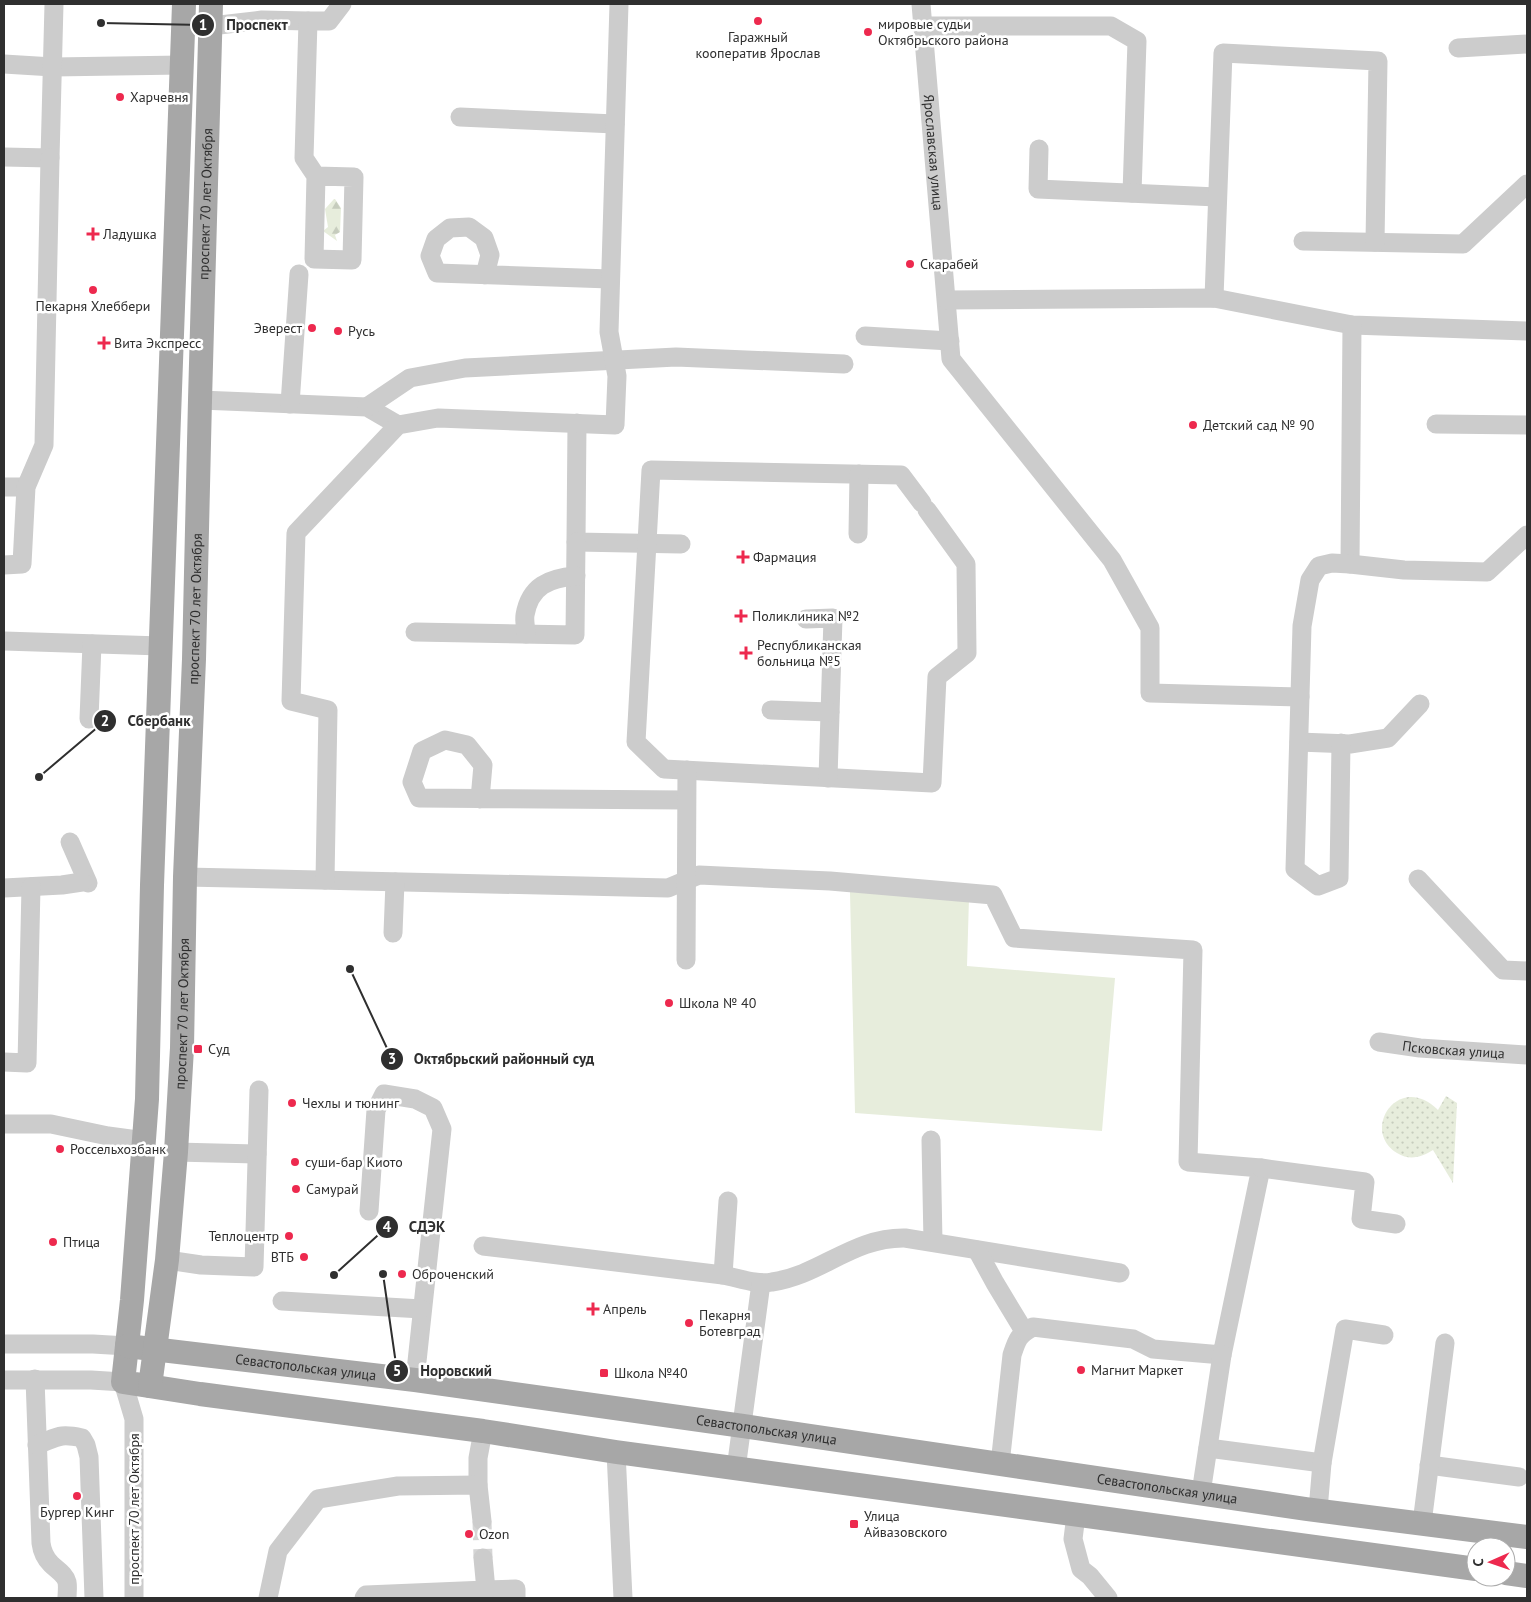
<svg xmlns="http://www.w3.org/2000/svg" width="1531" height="1602" font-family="'PT Sans',sans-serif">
	<defs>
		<pattern id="forest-firs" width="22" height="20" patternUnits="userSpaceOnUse" patternTransform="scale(1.25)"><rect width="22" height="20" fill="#e7eddc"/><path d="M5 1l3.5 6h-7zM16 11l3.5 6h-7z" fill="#c6ccbd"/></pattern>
		<pattern id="park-dots" width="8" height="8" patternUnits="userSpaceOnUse" patternTransform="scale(1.25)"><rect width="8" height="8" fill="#e7eddc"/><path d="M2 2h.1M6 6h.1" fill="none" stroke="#c6ccbd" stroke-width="1.8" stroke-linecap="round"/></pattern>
	</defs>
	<rect width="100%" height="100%" fill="#fff"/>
	<polygon fill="#e7eddc" points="850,892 969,898 967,966 1115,978 1102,1131 855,1113"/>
	<polygon fill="url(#forest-firs)" points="334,199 335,199 341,208 340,232 335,235 337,241 323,231 328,227 325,209"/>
	<path fill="url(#park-dots)" d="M1446 1096 1457 1103 1453 1183 1433 1150C1422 1157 1410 1161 1397 1153 1360 1130 1399 1071 1438 1110Z"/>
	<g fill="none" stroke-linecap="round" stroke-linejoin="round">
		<polyline stroke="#d5d5d5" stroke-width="19" stroke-dasharray="19 9" stroke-linecap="butt" points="482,1521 483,1558"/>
		<g stroke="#ccc" stroke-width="19">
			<path id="s1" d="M921 4 951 359 1112 560 1150 628V693L1300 697"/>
			<polyline points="211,26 262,20 308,21"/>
			<polyline points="923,26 1111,26 1137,41 1132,193"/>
			<polyline points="1458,48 1527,44"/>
			<polyline points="4,64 53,67 182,65"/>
			<polyline points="460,117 615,124"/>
			<polyline points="1039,149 1038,189 1217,197"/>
			<polyline points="4,157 50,158 54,4"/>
			<polyline points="316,176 354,177 352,260 314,259 316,176 304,158 308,21 329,21 342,4"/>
			<polyline points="1303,241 1463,244 1527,184"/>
			<polyline points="485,275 490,255 484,238 469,227 450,228 436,239 430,256 437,273 610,279"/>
			<polyline points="1214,298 1223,53 1378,61 1375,242"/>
			<polyline points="947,300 1214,298 1352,325 1527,331"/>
			<polyline points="865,336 950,341"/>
			<polyline points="200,400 367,407 398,425"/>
			<polyline points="290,404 299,274"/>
			<polyline points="367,407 410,378 465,368 676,357 844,364"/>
			<polyline points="577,423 576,542 681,544"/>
			<polyline points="1436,424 1527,425"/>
			<polyline points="4,487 26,487"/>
			<polyline points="922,503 901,475 651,470 636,742 664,769 932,783 937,677 967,653 966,564 927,510"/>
			<polyline points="858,534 859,474"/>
			<polyline points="1350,564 1352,325"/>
			<polyline points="4,565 22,564 26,487 44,445 50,158"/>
			<polyline points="806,619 833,618 828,778"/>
			<polyline points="415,632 575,635 576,542"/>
			<path d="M526 634C526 628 524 621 525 615 530 586 549 578 576 576"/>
			<polyline points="4,641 161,646"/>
			<polyline points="771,710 830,712"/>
			<polyline points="89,719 92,644"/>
			<polyline points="1299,742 1350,744 1388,738 1420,704"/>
			<polyline points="1341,743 1339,878 1318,886 1295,869 1302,626 1310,580 1319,566 1332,563 1350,564 1404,570 1487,572 1527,535"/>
			<polyline points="480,799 483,765 467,745 445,740 422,751 412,782 419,798 686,800"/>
			<polyline points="70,842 88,883"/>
			<path d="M185 877 668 888 699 875 830 881 993 895 1014 938 1193 950 1188 1162 1261 1168 1222 1355 1153 1349 1133 1339 1033 1327C1018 1335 1017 1340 1012 1355L1000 1464"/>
			<polyline points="1418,879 1503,970 1527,971"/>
			<polyline points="325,880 328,710 291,701 296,533 398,425 438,418 615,425 617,376 609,332 619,4"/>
			<polyline points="4,888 62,885 82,882"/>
			<polyline points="393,933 395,882"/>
			<polyline points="686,960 687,770"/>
			<path id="s2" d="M1379 1042 1420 1048 1527 1055"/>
			<polyline points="4,1062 27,1063 31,887"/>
			<polyline points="4,1124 51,1124 108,1136 145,1141"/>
			<polyline points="931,1140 933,1242"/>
			<polyline points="176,1152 257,1154"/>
			<polyline points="1261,1168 1365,1182 1361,1219 1396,1224"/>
			<polyline points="369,1211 376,1110 384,1094 415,1099 433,1108 442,1129 415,1380"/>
			<path d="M483 1246 723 1275C739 1278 756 1285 772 1282 821 1275 853 1237 905 1238L1120 1273"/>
			<polyline points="977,1250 995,1283 1024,1331"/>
			<polyline points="167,1260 201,1265 254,1267 259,1090"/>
			<polyline points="723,1275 728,1201"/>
			<polyline points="282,1301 422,1309"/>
			<polyline points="4,1344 93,1344 127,1346"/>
			<path d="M35 1379 41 1543C42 1551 46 1559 51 1564 57 1570 65 1574 67 1582 68 1587 67 1593 67 1598"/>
			<polyline points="4,1380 91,1380 123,1382 134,1419 134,1598"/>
			<path d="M37 1445C58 1437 59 1433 82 1438L86 1445 89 1457 94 1598"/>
			<polyline points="1208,1448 1322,1463"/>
			<polyline points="616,1452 623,1598"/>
			<polyline points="1429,1465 1519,1477"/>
			<polyline points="736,1469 761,1283"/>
			<polyline points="478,1485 478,1458 483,1431"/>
			<polyline points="1201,1493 1222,1355"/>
			<polyline points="1318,1510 1322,1463 1345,1329 1384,1335"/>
			<polyline points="1076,1515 1073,1539 1081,1569 1090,1576 1108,1598"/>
			<polyline points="1422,1523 1445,1343"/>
			<polyline points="486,1590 516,1589 516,1598"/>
			<polyline points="268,1598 278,1551 318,1499 398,1486 478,1485 482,1521"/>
			<polyline points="364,1598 366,1595 486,1590 483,1558"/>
		</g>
		<g stroke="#a7a7a7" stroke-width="24">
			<polyline points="184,4 152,885 147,1099 132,1300 123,1382 200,1394 483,1431 616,1452 1476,1569"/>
			<path id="s3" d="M127 1346 415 1380 743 1426 1306 1509 1527 1537"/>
			<path id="s4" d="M150 1386 167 1260 176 1152 182 1048 185 877 194 659 200 400 211 4"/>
			<polyline points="1506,1573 1527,1576"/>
		</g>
	</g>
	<g fill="#ed294e" stroke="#fff" stroke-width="2">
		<circle cx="758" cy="21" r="5"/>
		<circle cx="868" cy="32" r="5"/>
		<circle cx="120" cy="97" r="5"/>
		<path d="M90.5 226.5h5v5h5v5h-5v5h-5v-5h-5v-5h5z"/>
		<circle cx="910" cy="264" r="5"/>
		<circle cx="93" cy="290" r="5"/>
		<circle cx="312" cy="328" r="5"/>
		<circle cx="338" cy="331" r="5"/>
		<path d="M101.5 335.5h5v5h5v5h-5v5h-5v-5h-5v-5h5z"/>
		<circle cx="1193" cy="425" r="5"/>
		<path d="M740.5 549.5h5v5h5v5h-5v5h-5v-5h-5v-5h5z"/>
		<path d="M738.5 608.5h5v5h5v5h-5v5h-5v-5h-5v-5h5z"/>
		<path d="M743.5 645.5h5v5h5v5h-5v5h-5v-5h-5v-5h5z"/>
		<circle cx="669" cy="1003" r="5"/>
		<rect x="193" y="1044" width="10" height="10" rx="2.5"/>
		<circle cx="292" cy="1103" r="5"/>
		<circle cx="60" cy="1149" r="5"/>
		<circle cx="295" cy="1162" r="5"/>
		<circle cx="296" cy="1189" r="5"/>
		<circle cx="289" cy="1236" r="5"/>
		<circle cx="53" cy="1242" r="5"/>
		<circle cx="304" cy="1257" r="5"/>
		<circle cx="402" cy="1274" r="5"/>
		<path d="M590.5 1301.5h5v5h5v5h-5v5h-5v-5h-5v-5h5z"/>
		<circle cx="689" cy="1323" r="5"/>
		<circle cx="1081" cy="1370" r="5"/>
		<rect x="599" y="1368" width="10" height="10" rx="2.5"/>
		<circle cx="77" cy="1496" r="5"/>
		<rect x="849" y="1519" width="10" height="10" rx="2.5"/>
		<circle cx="469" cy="1534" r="5"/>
	</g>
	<g text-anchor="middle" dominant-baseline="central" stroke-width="5" stroke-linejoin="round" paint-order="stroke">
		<g font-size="14" fill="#2f2f2f" stroke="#fff" text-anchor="start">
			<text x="878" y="24">мировые судьи<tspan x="878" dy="16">Октябрьского района</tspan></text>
			<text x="758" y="37" text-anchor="middle">Гаражный<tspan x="758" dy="16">кооператив Ярослав</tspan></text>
			<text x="130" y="97">Харчевня</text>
			<text x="103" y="234">Ладушка</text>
			<text x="920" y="264">Скарабей</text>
			<text x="93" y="306" text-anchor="middle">Пекарня Хлеббери</text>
			<text x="302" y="328" text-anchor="end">Эверест</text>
			<text x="348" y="331">Русь</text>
			<text x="114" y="343">Вита Экспресс</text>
			<text x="1203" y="425">Детский сад № 90</text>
			<text x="753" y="557">Фармация</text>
			<text x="752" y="616">Поликлиника №2</text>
			<text x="757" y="645">Республиканская<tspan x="757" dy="16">больница №5</tspan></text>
			<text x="679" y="1003">Школа № 40</text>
			<text x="208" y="1049">Суд</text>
			<text x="302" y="1103">Чехлы и тюнинг</text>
			<text x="70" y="1149">Россельхозбанк</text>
			<text x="305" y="1162">суши-бар Киото</text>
			<text x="306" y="1189">Самурай</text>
			<text x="279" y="1236" text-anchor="end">Теплоцентр</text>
			<text x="63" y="1242">Птица</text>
			<text x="294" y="1257" text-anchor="end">ВТБ</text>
			<text x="412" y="1274">Оброченский</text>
			<text x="603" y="1309">Апрель</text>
			<text x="699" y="1315">Пекарня<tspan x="699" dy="16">Ботевград</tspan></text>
			<text x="1091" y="1370">Магнит Маркет</text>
			<text x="614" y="1373">Школа №40</text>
			<text x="77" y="1512" text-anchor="middle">Бургер Кинг</text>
			<text x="864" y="1516">Улица<tspan x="864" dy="16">Айвазовского</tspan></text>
			<text x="479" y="1534">Ozon</text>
		</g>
		<g font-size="14" fill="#2f2f2f" stroke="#fff">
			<text stroke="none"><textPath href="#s1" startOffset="149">Ярославская улица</textPath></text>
			<text stroke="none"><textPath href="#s4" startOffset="1184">проспект 70 лет Октября</textPath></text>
			<text stroke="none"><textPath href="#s4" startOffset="779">проспект 70 лет Октября</textPath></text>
			<text stroke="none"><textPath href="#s4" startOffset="374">проспект 70 лет Октября</textPath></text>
			<text stroke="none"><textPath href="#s2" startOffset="75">Псковская улица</textPath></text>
			<text stroke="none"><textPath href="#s3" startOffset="180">Севастопольская улица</textPath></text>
			<text stroke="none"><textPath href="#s3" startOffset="645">Севастопольская улица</textPath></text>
			<text stroke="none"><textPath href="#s3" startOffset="1050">Севастопольская улица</textPath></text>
			<text transform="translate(134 1509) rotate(-90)">проспект 70 лет Октября</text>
		</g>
	</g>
	<path fill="none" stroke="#2f2f2f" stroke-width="2" d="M101 23L203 25M39 777L105 721M350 969L392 1059M334 1275L387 1227M383 1274L397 1371"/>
	<g fill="#2f2f2f" stroke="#fff" stroke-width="2">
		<circle cx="101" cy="23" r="5"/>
		<circle cx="39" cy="777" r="5"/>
		<circle cx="350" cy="969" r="5"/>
		<circle cx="334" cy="1275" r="5"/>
		<circle cx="383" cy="1274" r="5"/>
		<circle cx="203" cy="25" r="12"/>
		<circle cx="105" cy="721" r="12"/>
		<circle cx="392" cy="1059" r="12"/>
		<circle cx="387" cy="1227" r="12"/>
		<circle cx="397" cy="1371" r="12"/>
	</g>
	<g font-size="15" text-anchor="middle" font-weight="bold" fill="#fff">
		<text x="203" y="30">1</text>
		<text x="105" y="726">2</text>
		<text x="392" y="1064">3</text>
		<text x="387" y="1232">4</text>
		<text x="397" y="1376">5</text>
	</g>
	<g font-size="15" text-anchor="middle" font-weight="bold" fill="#2f2f2f" stroke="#fff" stroke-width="5" stroke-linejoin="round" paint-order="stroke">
		<text x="257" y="30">Проспект</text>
		<text x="159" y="726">Сбербанк</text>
		<text x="504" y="1064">Октябрьский районный суд</text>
		<text x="427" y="1232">СДЭК</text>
		<text x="456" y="1376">Норовский</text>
	</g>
	<rect width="1531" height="1602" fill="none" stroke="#2f2f2f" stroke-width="10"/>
	<g transform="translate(1491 1562) rotate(268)"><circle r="24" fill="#ffffff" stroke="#acacac"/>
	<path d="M0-4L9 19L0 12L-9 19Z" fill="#ed294e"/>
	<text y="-8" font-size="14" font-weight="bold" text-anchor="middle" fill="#2f2f2f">С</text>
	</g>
</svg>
